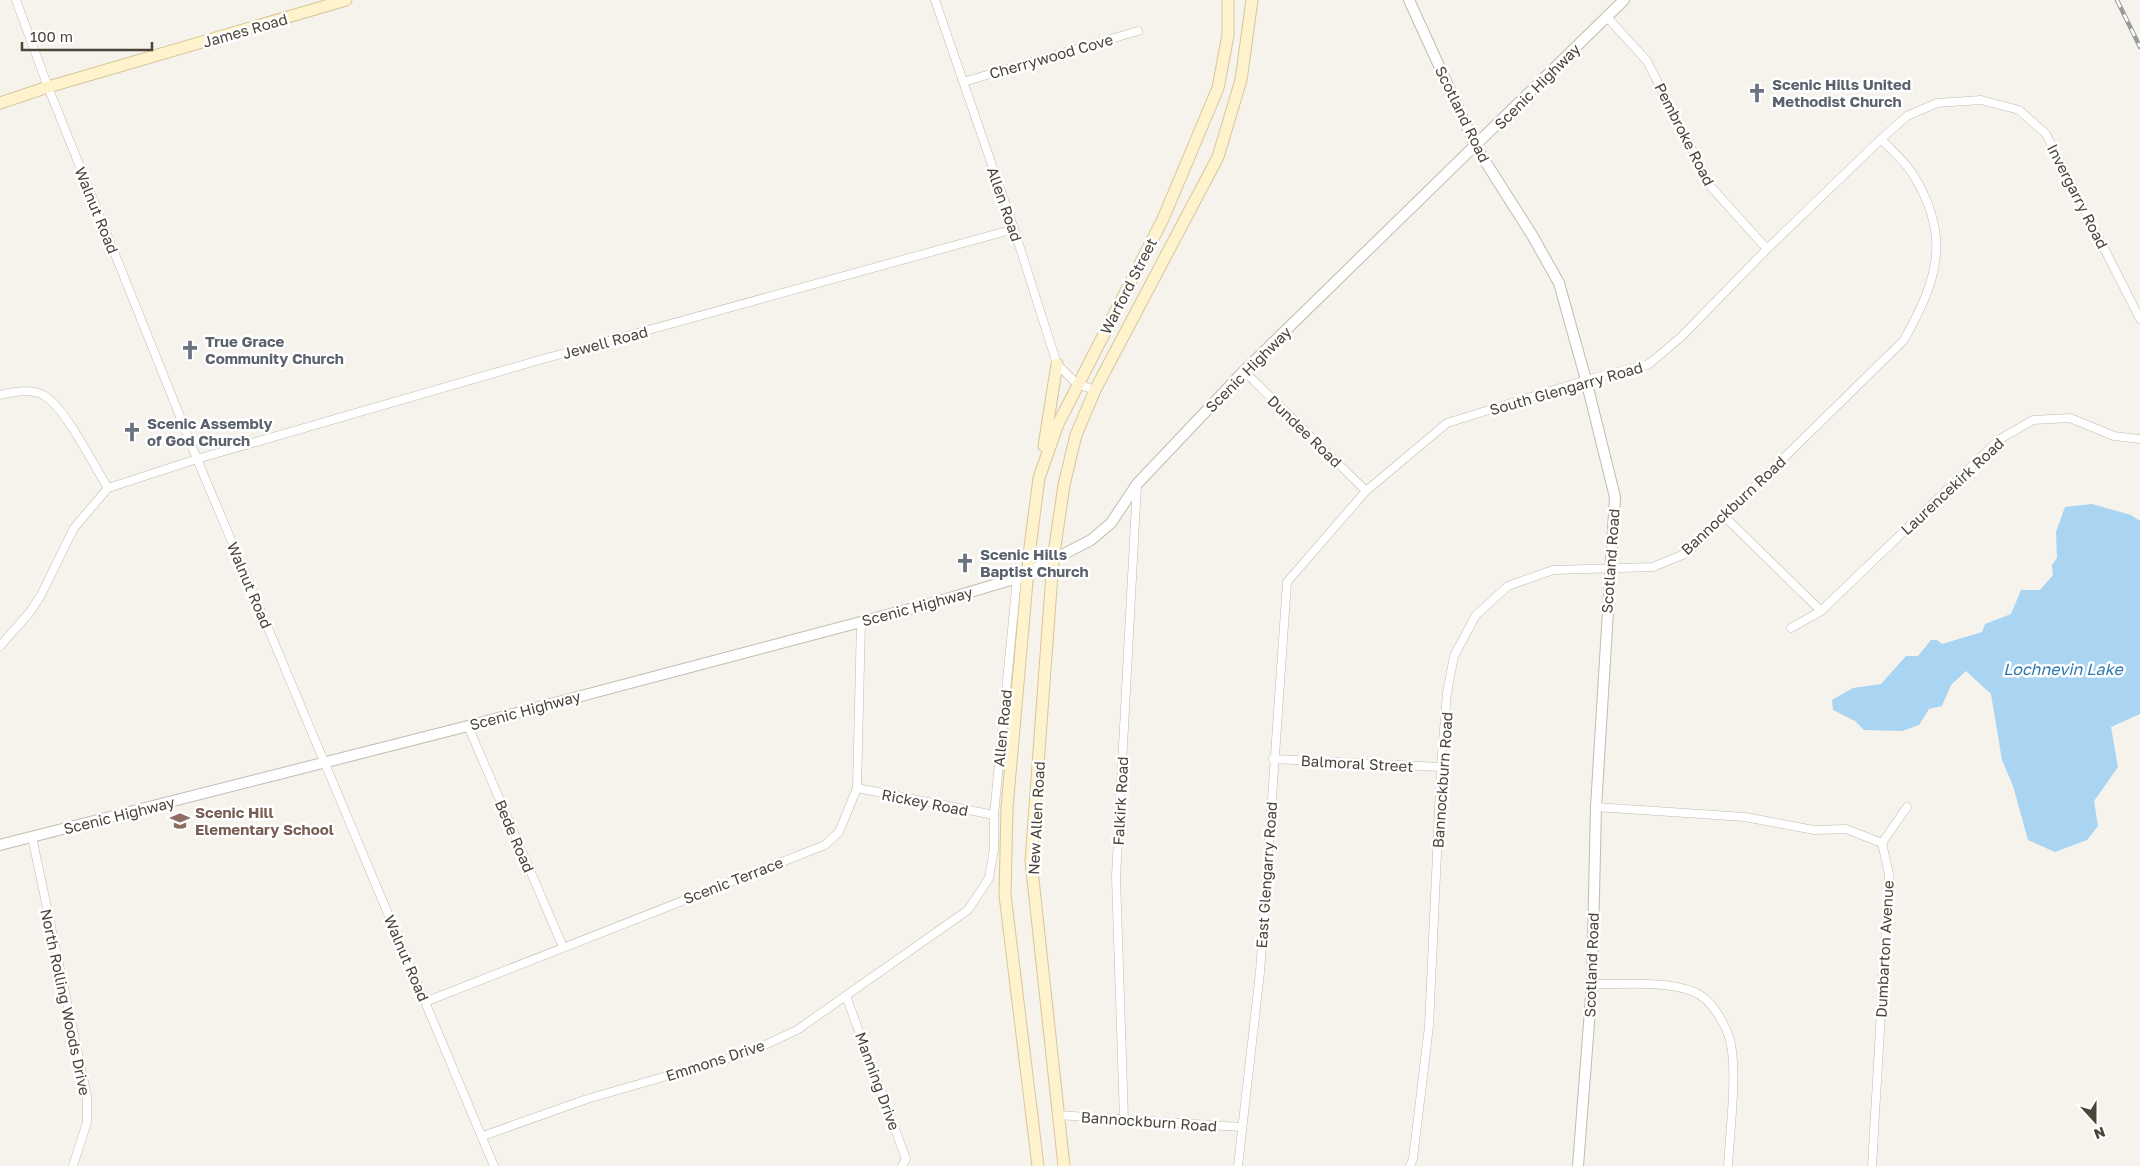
<svg xmlns="http://www.w3.org/2000/svg" width="2140" height="1166" font-family="'Golos Text',sans-serif">
	<rect width="100%" height="100%" fill="#f6f3ec"/>
	<polygon fill="#a9d4f2" points="2092,504 2131,515 2140,521 2140,714 2111,727 2118,767 2094,801 2098,826 2087,840 2055,852 2028,840 2013,786 2002,760 1991,694 1966,671 1951,685 1942,706 1929,709 1919,725 1902,731 1864,730 1855,721 1833,710 1832,700 1853,688 1881,684 1906,656 1918,656 1931,640 1937,640 1942,644 1982,632 1985,624 2011,614 2021,590 2040,590 2053,575 2052,565 2057,558 2056,532 2065,507"/>
	<g fill="none" stroke-linecap="round" stroke-linejoin="round">
		<defs>
			<g id="minor">
				<polyline points="16,0 48,87 197,459 494,1166"/>
				<polyline points="935,0 1014,229 1057,364 1077,384 1095,390"/>
				<polyline points="1607,17 1647,61 1711,187 1767,249"/>
				<polyline points="963,82 1138,31"/>
				<polyline points="1244,371 1366,491"/>
				<path d="M0 395C14 392 32 388 45 396 66 409 94 466 108 488"/>
				<polyline points="1724,516 1821,611"/>
				<polyline points="1791,628 1821,611 2000,439 2033,420 2070,418 2114,436 2140,439"/>
				<polyline points="0,646 30,612 41,595 74,528 108,488 197,459 536,361 1014,229"/>
				<polyline points="468,726 563,947"/>
				<polyline points="1273,759 1441,767"/>
				<polyline points="857,788 994,815"/>
				<polyline points="1596,807 1745,817 1814,830 1846,829 1882,843"/>
				<polyline points="32,837 87,1096 87,1122 73,1166"/>
				<polyline points="1882,843 1907,807"/>
				<path d="M1592 984C1622 985 1666 980 1694 992 1714 1000 1730 1031 1732 1051 1736 1084 1730 1132 1728 1166"/>
				<polyline points="846,996 906,1159 902,1166"/>
				<polyline points="425,1002 825,845 839,832 857,788 861,622"/>
				<polyline points="1057,1115 1241,1127"/>
				<polyline points="1124,1119 1116,877 1137,484"/>
				<polyline points="483,1136 587,1099 750,1052 797,1030 968,910 989,878 994,849 994,815 1017,578"/>
				<polyline points="1238,1166 1260,972 1287,582 1366,491 1447,423 1586,380 1649,364 1681,337 1767,249 1881,139 1907,116 1937,103 1981,100 2019,110 2046,134 2140,319"/>
				<path d="M1410 1166 1413 1159 1429 1026 1441 767 1447 693 1454 656 1476 615 1508 586 1553 570 1653 567 1687 553 1904 340C1938 279 1952 236 1912 173 1904 160 1891 150 1881 139"/>
				<polyline points="1872,1166 1889,874 1882,843"/>
			</g>
			<g id="tertiary">
				<polyline points="1409,0 1476,147 1532,235 1559,283 1586,380 1615,497 1596,807 1592,984 1578,1166"/>
				<polyline points="0,845 468,726 940,601 1017,578 1091,540 1111,523 1137,484 1244,371 1624,0"/>
			</g>
			<g id="secondary">
				<polyline points="0,103 48,87 346,0"/>
				<polyline points="1044,446 1057,364"/>
				<polyline points="1038,1166 1005,895 1007,808 1030,547 1039,478 1058,424 1163,219 1218,88 1228,35 1228,0"/>
				<polyline points="1064,1166 1031,861 1053,560 1064,485 1076,435 1095,390 1218,157 1241,80 1252,0"/>
			</g>
		</defs>
		<use href="#minor" stroke="#c2bbae" stroke-width="9"/>
		<use href="#tertiary" stroke="#c2bbae" stroke-width="12"/>
		<use href="#secondary" stroke="#d6c79b" stroke-width="13"/>
		<use href="#minor" stroke="#fff" stroke-width="8"/>
		<use href="#tertiary" stroke="#fff" stroke-width="10"/>
		<use href="#secondary" stroke="#fff3cd" stroke-width="11"/>
		<defs>
			<polyline id="rail" points="2117,0 2140,47"/>
		</defs>
		<use href="#rail" stroke="#9a9a9a" stroke-width="4.5"/>
		<use href="#rail" stroke="#fff" stroke-width="2.5" stroke-dasharray="8" stroke-linecap="butt"/>
	</g>
	<defs>
		<symbol id="church-bare" viewBox="-9 -9 18 18"><path d="M-1.2-6h2.4v3.5h3.3v2.4h-3.3V6h-2.4V-.1h-3.3v-2.4h3.3Z" fill="#6b7280" stroke="#fff" stroke-width="2.5" paint-order="stroke"/></symbol>
		<symbol id="school-bare" viewBox="-9 -9 18 18"><path d="M0-5L7-2L0 1L-7-2ZM-4 1L0 2.5L4 1V4Q0 6-4 4Z" fill="#8d6e63" stroke="#fff" stroke-width="2.5" paint-order="stroke"/></symbol>
	</defs>
	<g fill-rule="evenodd">
		<use href="#church-bare" x="1743" y="79" width="28" height="28"/>
		<use href="#church-bare" x="176" y="336" width="28" height="28"/>
		<use href="#church-bare" x="118" y="418" width="28" height="28"/>
		<use href="#church-bare" x="951" y="549" width="28" height="28"/>
		<use href="#school-bare" x="166" y="807" width="28" height="28"/>
	</g>
	<g text-anchor="middle" dominant-baseline="central" stroke-width="5" stroke-linejoin="round" paint-order="stroke">
		<g font-size="15" fill="#4b4439" stroke="#fff">
			<text transform="translate(245 30) rotate(-16)">James Road</text>
			<text transform="translate(1051 56) rotate(-16)">Cherrywood Cove</text>
			<text transform="translate(1537 86) rotate(-45)">Scenic Highway</text>
			<text transform="translate(1463 114) rotate(64)">Scotland Road</text>
			<text transform="translate(1685 134) rotate(63)">Pembroke Road</text>
			<text transform="translate(2078 196) rotate(63)">Invergarry Road</text>
			<text transform="translate(1005 204) rotate(71)">Allen Road</text>
			<text transform="translate(97 210) rotate(68)">Walnut Road</text>
			<text transform="translate(1128 286) rotate(-63)">Warford Street</text>
			<text transform="translate(605 342) rotate(-15)">Jewell Road</text>
			<text transform="translate(1248 369) rotate(-45)">Scenic Highway</text>
			<text transform="translate(1566 388) rotate(-16)">South Glengarry Road</text>
			<text transform="translate(1305 431) rotate(44)">Dundee Road</text>
			<text transform="translate(1952 486) rotate(-43)">Laurencekirk Road</text>
			<text transform="translate(1733 505) rotate(-43)">Bannockburn Road</text>
			<text transform="translate(1610 561) rotate(-86)">Scotland Road</text>
			<text transform="translate(250 585) rotate(67)">Walnut Road</text>
			<text transform="translate(917 606) rotate(-15)">Scenic Highway</text>
			<text transform="translate(525 710) rotate(-15)">Scenic Highway</text>
			<text transform="translate(1002 728) rotate(-84)">Allen Road</text>
			<text transform="translate(1357 763) rotate(3)">Balmoral Street</text>
			<text transform="translate(1442 780) rotate(-86)">Bannockburn Road</text>
			<text transform="translate(1120 801) rotate(-87)">Falkirk Road</text>
			<text transform="translate(925 802) rotate(11)">Rickey Road</text>
			<text transform="translate(119 815) rotate(-14)">Scenic Highway</text>
			<text transform="translate(1036 818) rotate(-87)">New Allen Road</text>
			<text transform="translate(515 836) rotate(67)">Bede Road</text>
			<text transform="translate(1266 875) rotate(-86)">East Glengarry Road</text>
			<text transform="translate(733 880) rotate(-21)">Scenic Terrace</text>
			<text transform="translate(1884 949) rotate(-87)">Dumbarton Avenue</text>
			<text transform="translate(407 958) rotate(67)">Walnut Road</text>
			<text transform="translate(1591 965) rotate(-88)">Scotland Road</text>
			<text transform="translate(66 1002) rotate(78)">North Rolling Woods Drive</text>
			<text transform="translate(715 1060) rotate(-18)">Emmons Drive</text>
			<text transform="translate(878 1081) rotate(70)">Manning Drive</text>
			<text transform="translate(1149 1121) rotate(4)">Bannockburn Road</text>
		</g>
		<g font-size="15" font-weight="bold" fill="#5b616d" stroke="#fff" text-anchor="start">
			<text x="1772" y="84">Scenic Hills United<tspan x="1772" dy="17">Methodist Church</tspan></text>
			<text x="205" y="341">True Grace<tspan x="205" dy="17">Community Church</tspan></text>
			<text x="147" y="423">Scenic Assembly<tspan x="147" dy="17">of God Church</tspan></text>
			<text x="980" y="554">Scenic Hills<tspan x="980" dy="17">Baptist Church</tspan></text>
		</g>
		<g font-size="15" font-weight="bold" fill="#785e54" stroke="#fff" text-anchor="start">
			<text x="195" y="812">Scenic Hill<tspan x="195" dy="17">Elementary School</tspan></text>
		</g>
		<g font-size="16" font-style="italic" fill="#2e7ab2" stroke="#fff">
			<text x="2063" y="669">Lochnevin Lake</text>
		</g>
	</g>
	<g transform="translate(2095 1121) rotate(159)" stroke="#ffffff" stroke-width="4" paint-order="stroke">
	<path d="M0-4L9 19L0 12L-9 19Z" fill="#4b4439"/>
	<text y="-8" font-size="14" font-weight="bold" text-anchor="middle" fill="#4b4439">N</text>
	</g>
	<path d="M22 42v8h130v-8" fill="none" stroke="#4b4439" stroke-width="2.5"/>
	<text x="30" y="42" font-size="15" fill="#4b4439" stroke="#ffffff" stroke-width="4" paint-order="stroke">100 m</text>
</svg>
